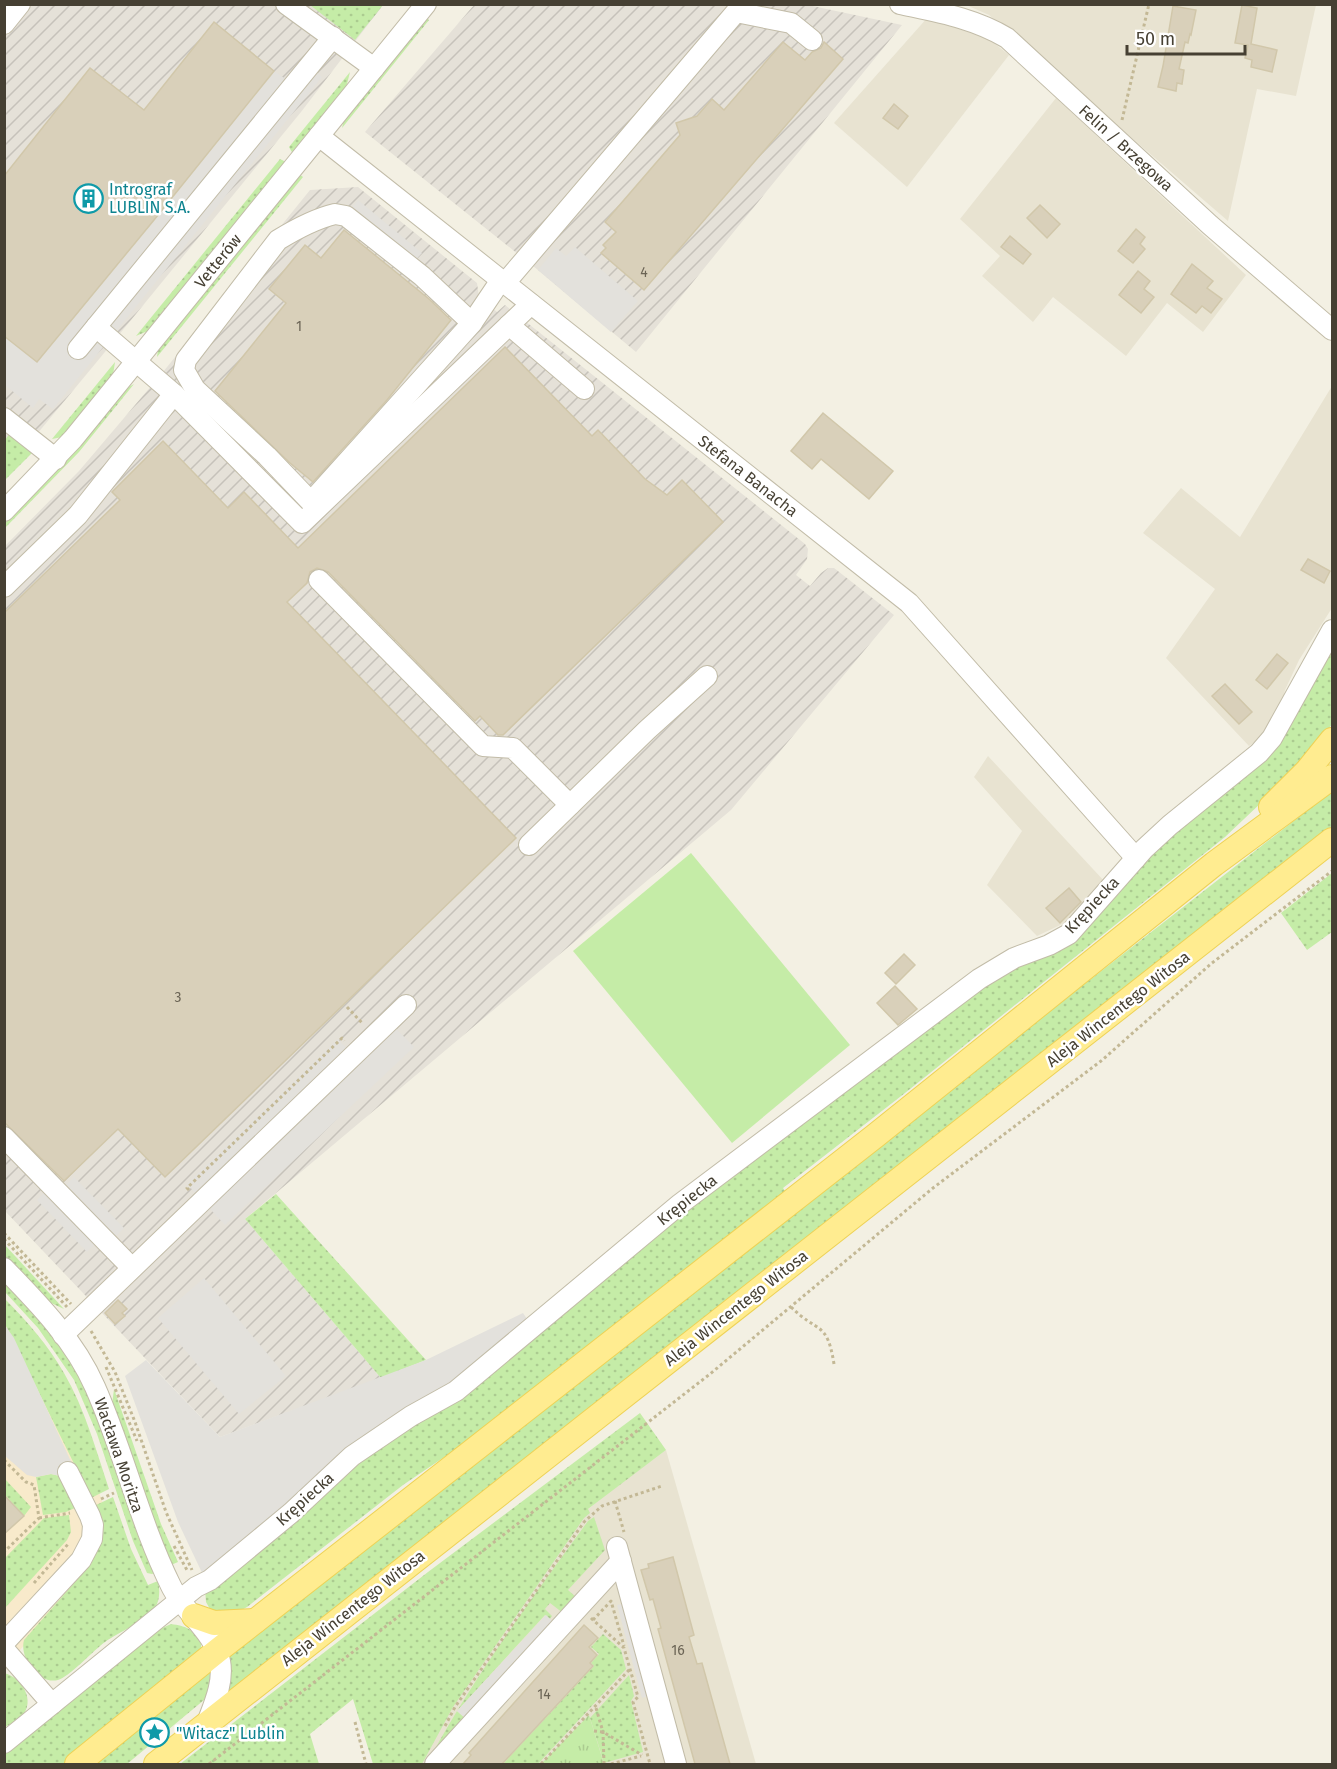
<svg xmlns="http://www.w3.org/2000/svg" width="1337" height="1769" font-family="'Fira Sans',sans-serif">
	<defs>
		<pattern id="industrial-furrows" width="10" height="10" patternUnits="userSpaceOnUse" patternTransform="scale(1.5)"><rect width="10" height="10" fill="#e5e1d8"/><path d="M-1 1l2-2M0 10L10 0M9 11l2-2" fill="none" stroke="#c6c2ba"/></pattern>
		<pattern id="grass-dots" width="8" height="8" patternUnits="userSpaceOnUse" patternTransform="scale(1.5)"><rect width="8" height="8" fill="#c5eca7"/><path d="M2 2h.1M6 6h.1" fill="none" stroke="#abcb90" stroke-width="1.8" stroke-linecap="round"/></pattern>
		<pattern id="park-tufts" width="24" height="20" patternUnits="userSpaceOnUse" patternTransform="scale(1.5)"><rect width="24" height="20" fill="#c5eca7"/><path d="M3 7l-1-3M5 7V3M7 7l1-3M15 17l-1-3M17 17v-4M19 17l1-3" fill="none" stroke="#abcb90"/></pattern>
	</defs>
	<rect width="100%" height="100%" fill="#f3f0e3"/>
	<g fill="#e8e3d1">
		<polygon points="964,4 1316,5 1296,96 1257,89 1228,221 989,15"/>
		<polygon points="928,17 955,20 990,40 1009,55 907,187 834,123"/>
		<polygon points="1056,98 1246,275 1203,332 1167,303 1126,356 1053,297 1033,322 982,276 1000,256 960,219"/>
		<polygon points="1332,386 1332,608 1299,660 1285,690 1277,724 1249,746 1166,658 1215,589 1143,533 1181,488 1240,537"/>
		<polygon points="988,756 1106,883 1071,920 1037,936 987,885 1022,831 974,777"/>
		<polygon points="666,1450 756,1764 373,1764 569,1526 601,1498"/>
	</g>
	<polygon fill="#f8eacb" points="5,1314 96,1485 111,1523 107,1551 5,1667"/>
	<g fill="url(#industrial-furrows)">
		<polygon points="803,4 902,25 636,352 538,270 365,132 474,5"/>
		<polygon points="4,5 383,5 301,112 100,358 37,434 4,463"/>
		<polygon points="358,187 477,283 479,297 497,312 505,305 805,544 808,549 807,559 796,575 810,586 821,573 828,568 834,568 894,615 731,810 245,1219 381,1378 220,1437 5,1211 4,547 79,471 163,372 310,190"/>
	</g>
	<g fill="url(#grass-dots)">
		<polygon points="310,5 383,5 355,40"/>
		<polygon points="426,17 429,20 342,128 344,119"/>
		<polygon points="350,72 346,88 293,154 289,147"/>
		<polygon points="280,159 286,162 150,330 136,336"/>
		<polygon points="299,174 303,177 157,357 158,349"/>
		<polygon points="115,362 113,375 62,437 52,439"/>
		<polygon points="134,384 79,452 5,528 5,523 55,473 125,389"/>
		<polygon points="10,433 28,447 32,453 5,480 5,440"/>
		<polygon points="1332,640 1332,724 1312,753 1280,785 1225,837 905,1093 783,1188 787,1194 462,1445 403,1485 247,1607 238,1612 211,1611 206,1602 205,1589 350,1465 940,1013 1035,952 1228,783"/>
		<polygon points="1332,791 1332,830 221,1702 226,1654"/>
		<polygon points="1332,873 1332,932 1307,950 1281,913"/>
		<polygon points="276,1194 426,1360 381,1378 245,1219"/>
		<polygon points="4,1244 64,1309 49,1302 5,1256"/>
		<path d="M4 1280C37 1314 67 1349 87 1391 108 1436 120 1484 136 1530 141 1545 149 1559 155 1573L152 1574 147 1573 133 1541 97 1434 74 1380 38 1328 5 1292Z"/>
		<path d="M4 1298C27 1321 48 1345 64 1373 85 1409 96 1450 109 1489L91 1498 5 1324Z"/>
		<polygon points="114,1389 161,1524 178,1562 171,1565 160,1540 112,1405"/>
		<polygon points="640,1413 666,1450 588,1509 590,1513 584,1518 453,1707 422,1764 373,1764 353,1699 310,1734 319,1764 180,1764 428,1572"/>
		<polygon points="51,1474 60,1476 77,1507 66,1512 43,1515 36,1477"/>
		<polygon points="5,1479 31,1507 24,1516 5,1495"/>
		<path d="M113 1497 131 1549 148 1585 158 1581C160 1590 160 1600 155 1608 146 1621 119 1632 105 1642 95 1649 68 1678 58 1680 38 1685 19 1657 24 1640L91 1564 100 1539 94 1506Z"/>
		<polygon points="69,1515 71,1532 67,1540 5,1608 5,1558 44,1518"/>
		<path d="M594 1517 605 1550 568 1590 577 1598 563 1613 550 1603 545 1609 552 1616 550 1619 545 1615 457 1711 466 1719 430 1758C475 1675 532 1598 588 1521Z"/>
		<path d="M171 1624C186 1626 192 1629 201 1641V1650L63 1764H5L4 1753 12 1747 160 1629Z"/>
		<polygon points="603,1634 621,1650 626,1669 538,1764 503,1764 594,1666 591,1663 599,1654 591,1647"/>
		<polygon points="215,1663 211,1687 204,1700 127,1764 92,1764"/>
		<path d="M4 1673C22 1677 36 1701 22 1716 17 1721 10 1724 5 1727Z"/>
		<polygon points="629,1675 634,1696 631,1701 643,1752 604,1763 590,1718"/>
	</g>
	<polygon fill="url(#park-tufts)" points="589,1715 604,1764 541,1764"/>
	<polygon fill="#c5eca7" points="691,853 850,1045 732,1143 573,951"/>
	<g fill="#e3e1dc">
		<polygon points="308,65 322,77 53,409 39,399 33,408 5,385 4,336 37,362 154,220 274,71 287,80"/>
		<polygon points="358,200 422,253 413,263 349,211"/>
		<polygon points="575,247 638,301 611,332 538,270 556,248 566,256"/>
		<polygon points="383,1015 414,1047 225,1225 187,1184 338,1039 347,1049"/>
		<polygon points="74,1177 124,1228 114,1238 64,1187"/>
		<polygon points="46,1191 96,1243 87,1252 37,1200"/>
		<polygon points="204,1278 286,1376 239,1414 158,1318"/>
		<polygon points="523,1313 529,1322 204,1577 178,1522 125,1376 146,1360 220,1437 426,1360"/>
		<polygon points="4,1324 14,1338 74,1468 60,1476 51,1474 36,1477 27,1475 5,1456"/>
		<polygon points="626,1603 651,1695 642,1698 617,1605"/>
		<polygon points="546,1615 554,1623 466,1719 457,1711"/>
	</g>
	<g fill="#d9d0ba" stroke="#d1c7aa" stroke-width="1.5">
		<polygon points="1242,5 1257,8 1251,44 1277,50 1272,72 1251,67 1252,60 1245,58 1248,45 1235,43"/>
		<polygon points="1173,6 1196,10 1191,35 1190,34 1188,43 1185,42 1179,69 1184,70 1182,84 1177,83 1176,91 1158,87 1163,66"/>
		<polygon points="214,22 274,71 154,220 37,362 4,336 4,176 90,68 144,110"/>
		<polygon points="783,42 805,60 812,52 821,48 824,42 843,59 644,290 601,253 606,248 603,245 616,232 605,222 680,135 676,123 697,116 712,99 724,110"/>
		<polygon points="894,104 908,116 898,129 883,118"/>
		<polygon points="1040,205 1060,224 1047,238 1027,218"/>
		<polygon points="1136,229 1145,237 1140,244 1145,249 1133,263 1118,251"/>
		<polygon points="344,230 429,299 451,320 387,400 313,482 290,463 215,391 286,303 269,289 305,245 321,258"/>
		<polygon points="1010,236 1031,254 1023,264 1001,247"/>
		<polygon points="1192,264 1213,281 1207,288 1222,299 1211,313 1202,306 1196,313 1171,294"/>
		<polygon points="1138,271 1150,281 1144,289 1154,297 1141,313 1119,295"/>
		<polygon points="505,347 592,436 598,430 645,479 667,495 682,480 723,522 503,735 498,735 480,716 475,721 328,572 317,568 310,572 307,583 287,602 516,838 165,1177 118,1129 64,1181 4,1122 4,613 120,500 112,492 163,441 228,508 244,492 298,548"/>
		<polygon points="823,413 893,471 869,499 821,459 812,469 791,451"/>
		<polygon points="1308,559 1330,571 1324,583 1301,570"/>
		<polygon points="1277,654 1288,663 1267,689 1256,680"/>
		<polygon points="1225,684 1252,712 1239,724 1212,696"/>
		<polygon points="1069,888 1081,902 1060,923 1046,908"/>
		<polygon points="904,954 915,965 896,984 885,973"/>
		<polygon points="895,986 917,1009 898,1025 877,1003"/>
		<polygon points="118,1300 127,1309 122,1313 125,1316 115,1324 105,1313"/>
		<polygon points="4,1495 24,1516 4,1534"/>
		<polygon points="673,1557 694,1635 689,1637 697,1664 702,1663 730,1764 695,1764 687,1735 658,1629 661,1628 653,1599 650,1600 641,1570 649,1568 648,1564"/>
		<polygon points="584,1625 598,1638 589,1647 597,1655 590,1663 593,1666 502,1764 463,1764 471,1755 469,1753"/>
	</g>
	<g fill="none" stroke-linecap="round" stroke-linejoin="round">
		<defs>
			<g id="minor">
				<polyline points="286,4 374,68"/>
				<path d="M900 4C937 12 974 18 1007 38L1210 225 1332 330"/>
				<polyline points="4,24 20,4"/>
				<polyline points="319,136 909,603 1136,858"/>
				<path d="M335 214 346 216 422 276 472 323 311 502 267 456 195 389 184 370 186 360 278 240C296 229 314 219 335 214Z"/>
				<polyline points="505,283 736,12 791,23 812,40"/>
				<polyline points="472,323 501,280"/>
				<polyline points="509,325 584,389"/>
				<polyline points="96,327 174,394 302,523 531,304"/>
				<polyline points="78,349 333,37"/>
				<polyline points="4,418 56,459"/>
				<polyline points="4,511 73,439 426,4"/>
				<polyline points="319,580 483,746 513,748 570,805"/>
				<polyline points="4,587 78,515 174,394"/>
				<polyline points="529,845 647,730 707,676"/>
				<polyline points="4,1137 132,1268"/>
				<path d="M4 1268C39 1304 75 1341 95 1387 124 1452 139 1521 171 1586 183 1611 215 1633 220 1661 224 1682 214 1704 207 1723"/>
				<polyline points="63,1335 406,1005"/>
				<polyline points="617,1547 676,1764"/>
				<polyline points="4,1643 81,1560 92,1539 93,1525 90,1516 68,1472"/>
				<polyline points="4,1649 52,1704"/>
				<polyline points="4,1743 196,1587 210,1580 291,1513 352,1456 411,1416 456,1391 680,1204 979,979 1014,958 1049,945 1069,934 1144,849 1170,825 1259,753 1272,738 1332,630"/>
				<polyline points="435,1764 621,1561"/>
			</g>
			<g id="major">
				<polyline points="1271,807 1307,771 1332,740"/>
				<polyline points="194,1616 214,1623 255,1621"/>
				<polyline points="77,1764 217,1651 875,1136 1214,864 1332,777"/>
				<polyline points="156,1764 588,1424 1332,840"/>
			</g>
		</defs>
		<use href="#minor" stroke="#c2bca8" stroke-width="22"/>
		<use href="#major" stroke="#eed256" stroke-width="26"/>
		<g stroke="#c3b895" stroke-width="3" stroke-dasharray="3 3" stroke-linecap="butt">
			<polyline points="1122,120 1149,4"/>
			<polyline points="347,1007 363,1024"/>
			<polyline points="189,1190 187,1188 342,1038 344,1041"/>
			<polyline points="4,1233 71,1304"/>
			<polyline points="4,1239 67,1307"/>
			<path d="M791 1307C818 1334 827 1320 834 1364"/>
			<polyline points="91,1331 115,1372 135,1422 166,1512 192,1570"/>
			<polyline points="106,1367 137,1441"/>
			<polyline points="4,1460 26,1482 34,1485 39,1518 4,1552"/>
			<polyline points="101,1499 114,1493"/>
			<polyline points="615,1501 624,1532"/>
			<polyline points="39,1518 70,1513"/>
			<polyline points="174,1546 188,1572"/>
			<polyline points="34,1583 69,1543"/>
			<polyline points="591,1618 624,1648 638,1697 633,1702 650,1764"/>
			<polyline points="593,1620 611,1601 624,1646"/>
			<polyline points="596,1708 603,1732 604,1763"/>
			<polyline points="355,1722 366,1764"/>
			<polyline points="445,1726 455,1707 584,1522 602,1506 662,1486"/>
			<polyline points="594,1731 603,1732 642,1755"/>
			<polyline points="209,1764 710,1374 933,1188 1101,1061 1212,963 1332,871"/>
			<polyline points="541,1764 630,1669"/>
			<polyline points="611,1764 641,1756"/>
		</g>
		<use href="#minor" stroke="#fff" stroke-width="20"/>
		<use href="#major" stroke="#ffec90" stroke-width="24"/>
	</g>
	<defs>
		<symbol id="building-ring" viewBox="-11 -11 22 22"><circle r="9.5" fill="#fff" stroke="#0f9aa8" stroke-width="1.5"/><path d="M-4-6H4V6H1V3H-1V6H-4ZM-2.5-4.3h1.7v1.8h-1.7ZM.8-4.3h1.7v1.8H.8ZM-2.5-1h1.7V.8h-1.7ZM.8-1h1.7V.8H.8Z" fill="#0f9aa8"/></symbol>
		<symbol id="sight-ring" viewBox="-11 -11 22 22"><circle r="9.5" fill="#fff" stroke="#0f9aa8" stroke-width="1.5"/><path d="M0-6L1.8-2.2L6-1.7L2.9 1.2L3.7 5.4L0 3.3L-3.7 5.4L-2.9 1.2L-6-1.7L-1.8-2.2Z" fill="#0f9aa8"/></symbol>
	</defs>
	<g fill-rule="evenodd">
		<use href="#building-ring" x="72" y="182" width="33" height="33"/>
		<use href="#sight-ring" x="138" y="1716" width="33" height="33"/>
	</g>
	<g text-anchor="middle" dominant-baseline="central" stroke-width="5" stroke-linejoin="round" paint-order="stroke">
		<g font-size="14" fill="#6b6455">
			<text x="644" y="272">4</text>
			<text x="299" y="326">1</text>
			<text x="178" y="997">3</text>
			<text x="678" y="1650">16</text>
			<text x="544" y="1694">14</text>
		</g>
		<g font-size="16" fill="#464033" stroke="#fff">
			<text transform="translate(1126 148) rotate(42)">Felin / Brzegowa</text>
			<text transform="translate(218 261) rotate(-51)">Vetterów</text>
			<text transform="translate(748 476) rotate(38)">Stefana Banacha</text>
			<text transform="translate(1092 905) rotate(-47)">Krępiecka</text>
			<text transform="translate(1118 1009) rotate(-38)">Aleja Wincentego Witosa</text>
			<text transform="translate(687 1200) rotate(-38)">Krępiecka</text>
			<text transform="translate(736 1308) rotate(-38)">Aleja Wincentego Witosa</text>
			<text transform="translate(119 1455) rotate(71)">Wacława Moritza</text>
			<text transform="translate(305 1499) rotate(-42)">Krępiecka</text>
			<text transform="translate(353 1608) rotate(-38)">Aleja Wincentego Witosa</text>
		</g>
		<g font-size="16" fill="#0d838f" stroke="#fff" text-anchor="start">
			<text x="109" y="189">Intrograf<tspan x="109" dy="18">LUBLIN S.A.</tspan></text>
			<text x="176" y="1733">"Witacz" Lublin</text>
		</g>
	</g>
	<rect width="1337" height="1769" fill="none" stroke="#464033" stroke-width="12"/>
	<path d="M1127 45v9h118v-9" fill="none" stroke="#464033" stroke-width="3"/>
	<text x="1136" y="45" font-size="18" fill="#464033" stroke="#ffffff" stroke-width="4.5" paint-order="stroke">50 m</text>
</svg>
